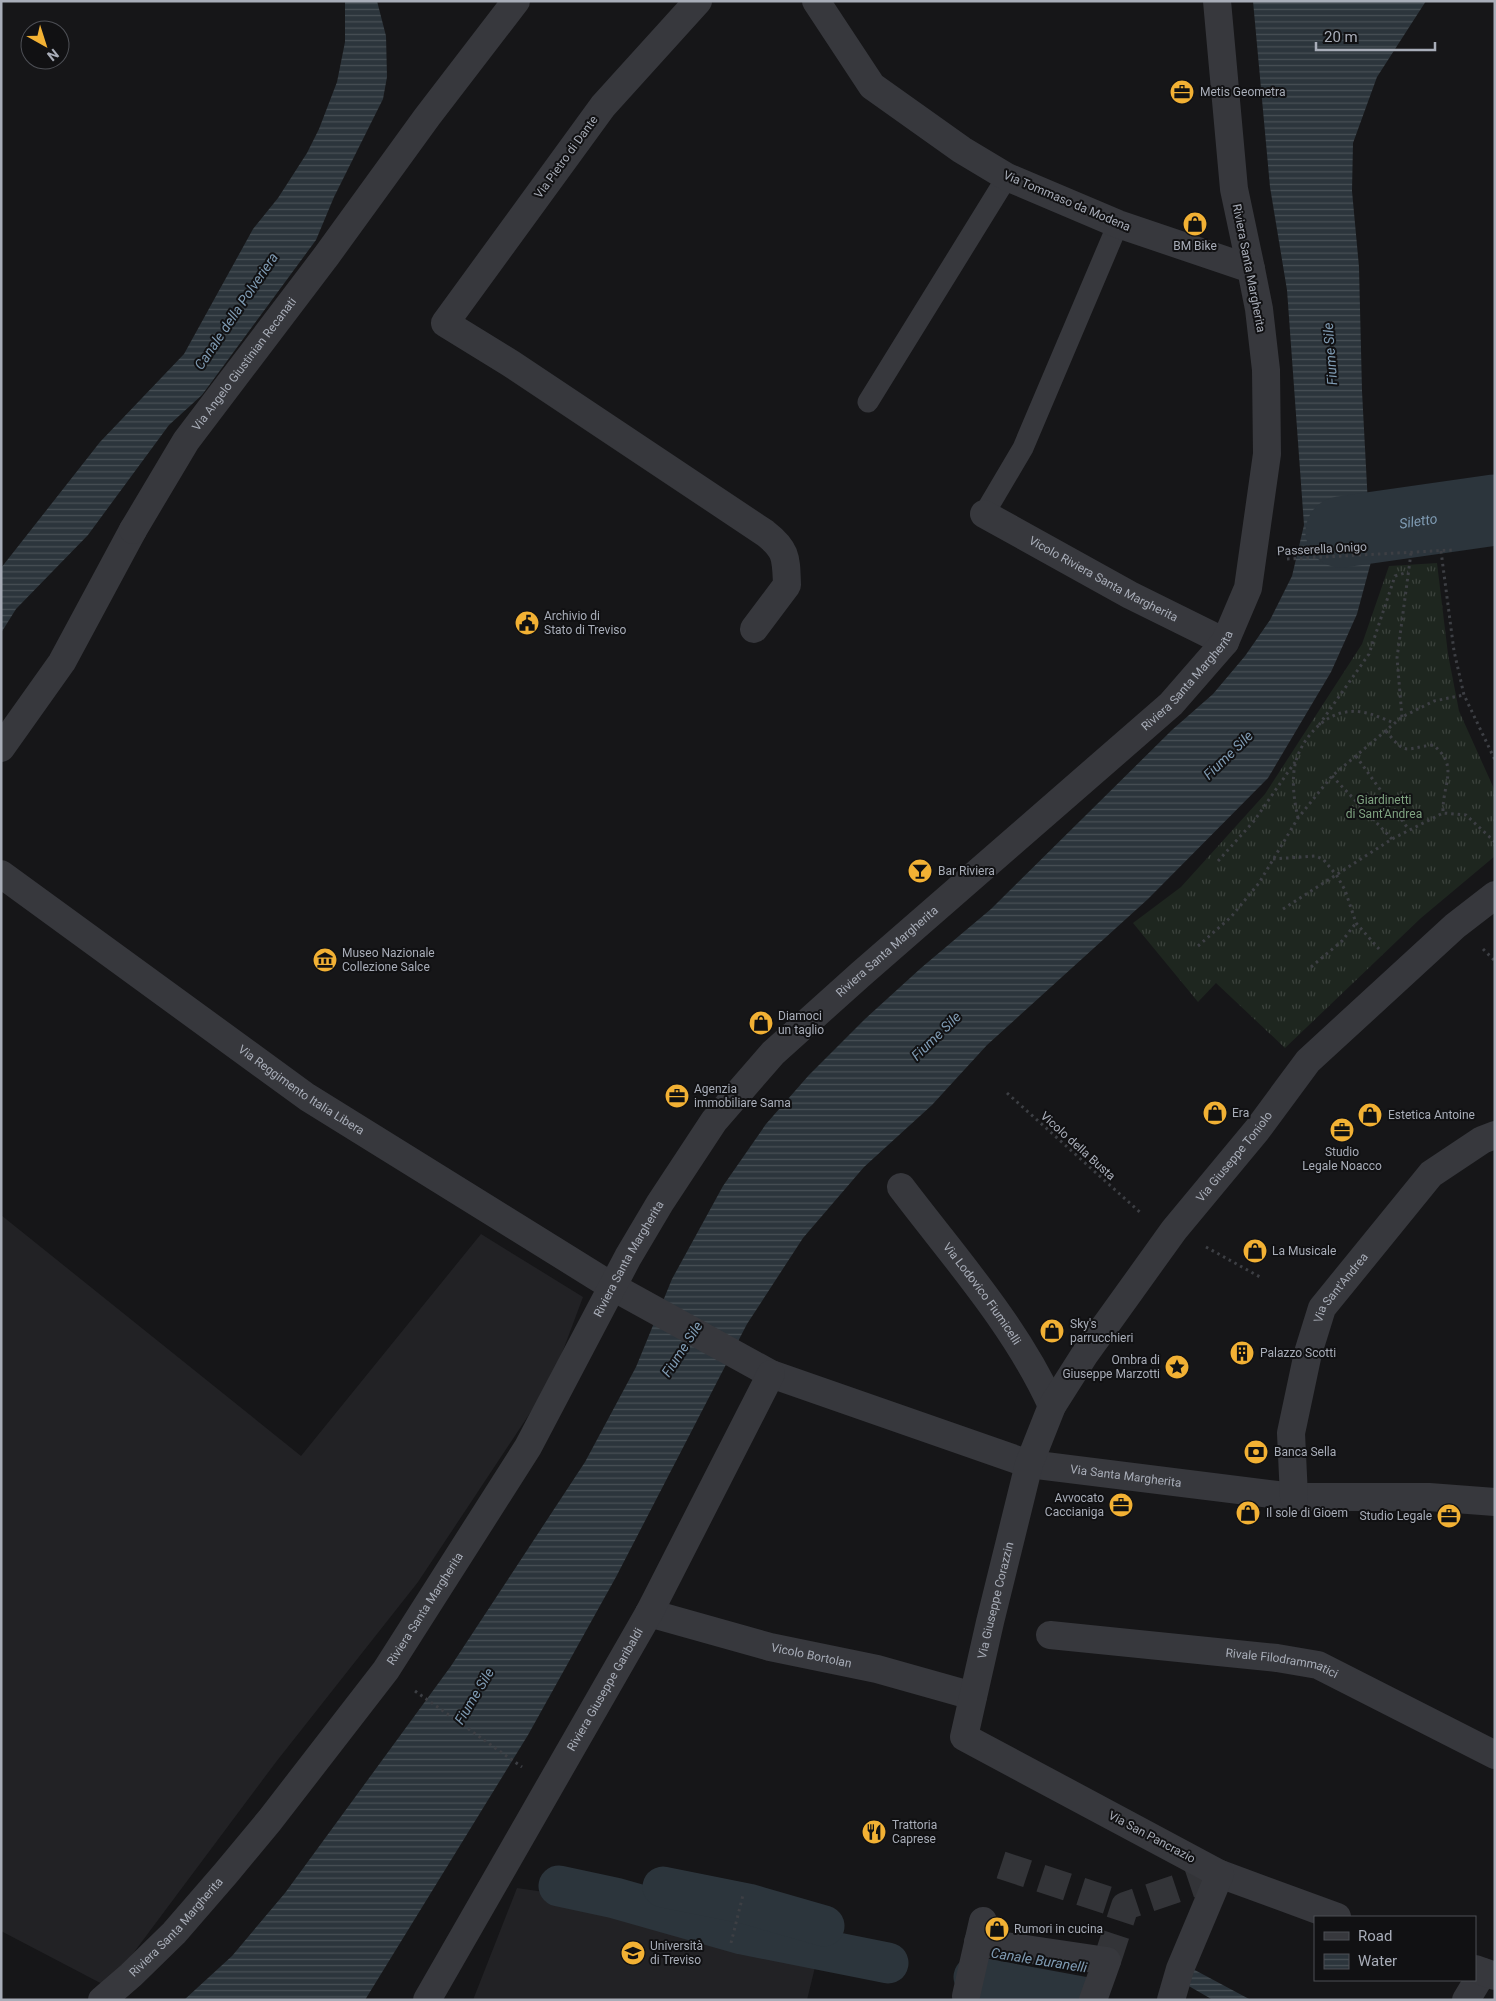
<svg xmlns="http://www.w3.org/2000/svg" width="1496" height="2001" font-family="Roboto,sans-serif">
	<defs>
		<pattern id="grass-tufts" width="24" height="20" patternUnits="userSpaceOnUse" patternTransform="scale(1.25)"><rect width="24" height="20" fill="#1e261f"/><path d="M3 7l-1-3M5 7V3M7 7l1-3M15 17l-1-3M17 17v-4M19 17l1-3" fill="none" stroke="#3c433d"/></pattern>
		<pattern id="water-rules" width="6" height="5" patternUnits="userSpaceOnUse" patternTransform="scale(1.25)"><rect width="6" height="5" fill="#2c353c"/><path d="M0 2.5h6" fill="none" stroke="#485056"/></pattern>
	</defs>
	<rect width="100%" height="100%" fill="#161618"/>
	<g fill="#222225">
		<polygon points="1,1215 301,1456 481,1234 583,1297 552,1380 418,1582 276,1762 108,1987 1,1931"/>
		<polygon points="517,1888 544,1892 731,1943 816,1963 807,2000 473,2000"/>
	</g>
	<polygon fill="url(#grass-tufts)" points="1437,563 1448,654 1459,711 1495,791 1495,856 1421,918 1285,1048 1216,983 1198,1002 1133,923 1181,887 1265,794 1362,644 1389,566"/>
	<g fill="url(#water-rules)">
		<polygon points="345,1 377,1 386,36 387,77 383,99 334,197 316,240 202,395 169,425 88,535 16,609 1,633 1,568 100,442 184,354 253,229 278,198 307,153 319,129 337,82 345,42"/>
		<polygon points="1253,1 1426,1 1377,77 1353,143 1352,191 1359,267 1362,391 1371,562 1357,614 1331,672 1268,778 1148,899 987,1045 932,1105 864,1167 803,1238 747,1324 616,1577 528,1735 365,2000 184,2000 232,1956 285,1893 451,1666 585,1462 636,1367 672,1279 723,1186 766,1124 809,1075 865,1019 921,968 991,909 1172,730 1213,694 1245,656 1270,620 1292,576 1304,525 1287,290 1270,187"/>
		<polygon points="1191,1968 1251,2000 1213,2000 1187,1985"/>
	</g>
	<g fill="none" stroke-linecap="round" stroke-linejoin="round">
		<g stroke="#2c353c" stroke-width="41">
			<polyline points="559,1886 615,1898 742,1934 888,1963"/>
			<polyline points="663,1887 748,1904 824,1926"/>
			<polyline points="974,1977 1087,1998"/>
		</g>
		<path stroke="#2c353c" stroke-width="71" id="s1" d="M1341 532 1495 510"/>
		<g stroke="#333438" stroke-width="28" stroke-dasharray="28 14" stroke-linecap="butt">
			<polyline points="1001,1865 1125,1906"/>
			<polyline points="1107,1961 1125,1906 1220,1874"/>
		</g>
		<g stroke="#3d3f44" stroke-width="3" stroke-dasharray="2.5 4" stroke-linecap="butt">
			<polyline points="1441,551 1454,651 1464,695 1495,760"/>
			<polyline points="1287,559 1452,550"/>
			<polyline points="1402,717 1397,658 1411,553"/>
			<polyline points="1319,725 1369,654 1395,576 1408,572"/>
			<path d="M1386 731C1407 757 1404 748 1433 745 1460 766 1442 784 1443 813"/>
			<polyline points="1356,756 1409,830"/>
			<polyline points="1332,776 1392,839"/>
			<path d="M1298 818C1294 801 1291 778 1296 761 1302 739 1323 715 1346 712 1363 709 1379 717 1394 723"/>
			<polyline points="1273,859 1315,856 1323,859 1337,876 1345,890 1356,923 1379,949"/>
			<polyline points="1218,861 1254,821 1295,762"/>
			<polyline points="1283,909 1392,839 1443,813 1466,815 1495,842"/>
			<polyline points="1198,946 1231,917 1259,883 1298,818 1332,776 1402,717 1434,701 1464,695"/>
			<polyline points="1483,949 1495,961"/>
			<polyline points="1311,967 1342,941 1356,923"/>
			<polyline points="1007,1093 1142,1214"/>
			<polyline points="1206,1247 1260,1277"/>
			<polyline points="415,1691 522,1767"/>
			<polyline points="731,1943 743,1895"/>
		</g>
		<g stroke="#37383d" stroke-width="21">
			<polyline points="868,402 1007,177"/>
			<polyline points="984,514 1023,448 1118,224"/>
		</g>
		<g stroke="#37383d" stroke-width="28">
			<polyline points="1217,1 1234,189 1251,269"/>
			<polyline points="1,748 62,662 133,530"/>
			<path id="s2" d="M1050 1635 1277 1658 1318 1665 1495 1755"/>
			<polyline points="978,1942 1107,1961 1093,2000"/>
			<polyline points="966,1996 983,1921"/>
			<polyline points="1466,2000 1483,1972"/>
		</g>
		<g stroke="#37383d" stroke-width="28">
			<path d="M698 1 603 106 445 323 510 363 765 533C787 550 786 558 787 585L754 629"/>
			<path id="s3" d="M984 514 1130 595 1225 642"/>
			<path id="s4" d="M133 530 186 441 327 255 427 117 516 1"/>
			<path id="s5" d="M1 874 307 1097 613 1287 771 1374 1029 1464 1294 1497H1429L1495 1502"/>
			<path id="s6" d="M901 1187C954 1257 1016 1326 1052 1406"/>
			<path id="s7" d="M1294 1497 1291 1433 1308 1353 1322 1308 1431 1174 1482 1140 1495 1135"/>
			<path id="s8" d="M649 1613 770 1647 877 1669 973 1696"/>
			<polyline points="1220,1874 1337,1917"/>
			<polyline points="1475,1969 1495,1976"/>
			<path id="s9" d="M102 2000 131 1975 174 1933 226 1873 270 1820 386 1670 528 1447 628 1257 660 1203 714 1121 773 1053 861 974 1171 704 1225 642 1248 588 1267 454 1266 370 1259 309 1251 269 1118 224 1007 177 962 150 872 86 816 1"/>
			<path id="s10" d="M427 2000 649 1613 771 1374"/>
			<path id="s11" d="M1171 2000 1180 1969 1220 1874 964 1737 990 1622 1029 1464 1052 1406 1085 1354 1174 1230 1257 1130 1308 1061 1455 926 1495 895"/>
		</g>
	</g>
	<defs>
		<symbol id="office-disc" viewBox="-11 -11 22 22"><circle r="9.5" fill="#f2b134" stroke="#111113"/><path d="M-6-3h4V-5.5h4V-3h4V5H-6ZM-1-4.5V-3h2v-1.5ZM-6 0V1H6V0Z" fill="#111"/></symbol>
		<symbol id="shop-disc" viewBox="-11 -11 22 22"><circle r="9.5" fill="#f2b134" stroke="#111113"/><path d="M-5-2.5h2.3a2.7 3.5 0 0 1 5.4 0H5L5.5 6h-11ZM-1.5-2.5h3a1.5 2.3 0 0 0-3 0Z" fill="#111"/></symbol>
		<symbol id="civic-disc" viewBox="-11 -11 22 22"><circle r="9.5" fill="#f2b134" stroke="#111113"/><path d="M-.6-6.5H3V-4.5H.6V-3L4-1V1h2V6H-6V1h2V-1L-.6-3ZM-1.2 2.5V6h2.4V2.5Z" fill="#111"/></symbol>
		<symbol id="bar-disc" viewBox="-11 -11 22 22"><circle r="9.5" fill="#f2b134" stroke="#111113"/><path d="M-6-5H6L.8 .8V4.5H3.5V6h-7V4.5H-.8V.8Z" fill="#111"/></symbol>
		<symbol id="museum-disc" viewBox="-11 -11 22 22"><circle r="9.5" fill="#f2b134" stroke="#111113"/><path d="M0-6L6-3V-2H-6V-3ZM-5-1h2V3h-2ZM-1-1h2V3h-2ZM3-1h2V3H3ZM-6 4H6V6H-6Z" fill="#111"/></symbol>
		<symbol id="building-disc" viewBox="-11 -11 22 22"><circle r="9.5" fill="#f2b134" stroke="#111113"/><path d="M-4-6H4V6H1V3H-1V6H-4ZM-2.5-4.3h1.7v1.8h-1.7ZM.8-4.3h1.7v1.8H.8ZM-2.5-1h1.7V.8h-1.7ZM.8-1h1.7V.8H.8Z" fill="#111"/></symbol>
		<symbol id="sight-disc" viewBox="-11 -11 22 22"><circle r="9.5" fill="#f2b134" stroke="#111113"/><path d="M0-6L1.8-2.2L6-1.7L2.9 1.2L3.7 5.4L0 3.3L-3.7 5.4L-2.9 1.2L-6-1.7L-1.8-2.2Z" fill="#111"/></symbol>
		<symbol id="bank-disc" viewBox="-11 -11 22 22"><circle r="9.5" fill="#f2b134" stroke="#111113"/><path d="M-6-4H6V4H-6ZM0-2.3a2.3 2.3 0 1 0 0 4.6a2.3 2.3 0 1 0 0-4.6Z" fill="#111"/></symbol>
		<symbol id="restaurant-disc" viewBox="-11 -11 22 22"><circle r="9.5" fill="#f2b134" stroke="#111113"/><path d="M-5-6h1v4h1v-4h1v4h1v-4h1v5L-1.5 .5V6h-2V.5L-5-1ZM5-6V6H3V1.5H1.5Q1.5-4 5-6Z" fill="#111"/></symbol>
		<symbol id="university-disc" viewBox="-11 -11 22 22"><circle r="9.5" fill="#f2b134" stroke="#111113"/><path d="M0-5L7-2L0 1L-7-2ZM-4 1L0 2.5L4 1V4Q0 6-4 4Z" fill="#111"/></symbol>
	</defs>
	<g fill-rule="evenodd">
		<use href="#office-disc" x="1168" y="78" width="28" height="28"/>
		<use href="#shop-disc" x="1181" y="210" width="28" height="28"/>
		<use href="#civic-disc" x="513" y="609" width="28" height="28"/>
		<use href="#bar-disc" x="906" y="857" width="28" height="28"/>
		<use href="#museum-disc" x="311" y="946" width="28" height="28"/>
		<use href="#shop-disc" x="747" y="1009" width="28" height="28"/>
		<use href="#office-disc" x="663" y="1082" width="28" height="28"/>
		<use href="#shop-disc" x="1201" y="1099" width="28" height="28"/>
		<use href="#shop-disc" x="1356" y="1101" width="28" height="28"/>
		<use href="#office-disc" x="1328" y="1116" width="28" height="28"/>
		<use href="#shop-disc" x="1241" y="1237" width="28" height="28"/>
		<use href="#shop-disc" x="1038" y="1317" width="28" height="28"/>
		<use href="#building-disc" x="1228" y="1339" width="28" height="28"/>
		<use href="#sight-disc" x="1163" y="1353" width="28" height="28"/>
		<use href="#bank-disc" x="1242" y="1438" width="28" height="28"/>
		<use href="#office-disc" x="1107" y="1491" width="28" height="28"/>
		<use href="#shop-disc" x="1234" y="1499" width="28" height="28"/>
		<use href="#office-disc" x="1435" y="1502" width="28" height="28"/>
		<use href="#restaurant-disc" x="860" y="1818" width="28" height="28"/>
		<use href="#shop-disc" x="983" y="1915" width="28" height="28"/>
		<use href="#university-disc" x="619" y="1939" width="28" height="28"/>
	</g>
	<g text-anchor="middle" dominant-baseline="central" stroke-width="4" stroke-linejoin="round" paint-order="stroke">
		<g font-size="12" fill="#a8adb8" stroke="#111113" text-anchor="start">
			<text x="1200" y="92">Metis Geometra</text>
			<text x="1195" y="246" text-anchor="middle">BM Bike</text>
			<text x="544" y="616">Archivio di<tspan x="544" dy="14">Stato di Treviso</tspan></text>
			<text x="938" y="871">Bar Riviera</text>
			<text x="342" y="953">Museo Nazionale<tspan x="342" dy="14">Collezione Salce</tspan></text>
			<text x="778" y="1016">Diamoci<tspan x="778" dy="14">un taglio</tspan></text>
			<text x="694" y="1089">Agenzia<tspan x="694" dy="14">immobiliare Sama</tspan></text>
			<text x="1232" y="1113">Era</text>
			<text x="1388" y="1115">Estetica Antoine</text>
			<text x="1342" y="1152" text-anchor="middle">Studio<tspan x="1342" dy="14">Legale Noacco</tspan></text>
			<text x="1272" y="1251">La Musicale</text>
			<text x="1070" y="1324">Sky's<tspan x="1070" dy="14">parrucchieri</tspan></text>
			<text x="1260" y="1353">Palazzo Scotti</text>
			<text x="1160" y="1360" text-anchor="end">Ombra di<tspan x="1160" dy="14">Giuseppe Marzotti</tspan></text>
			<text x="1274" y="1452">Banca Sella</text>
			<text x="1104" y="1498" text-anchor="end">Avvocato<tspan x="1104" dy="14">Caccianiga</tspan></text>
			<text x="1266" y="1513">Il sole di Gioem</text>
			<text x="1432" y="1516" text-anchor="end">Studio Legale</text>
			<text x="892" y="1825">Trattoria<tspan x="892" dy="14">Caprese</tspan></text>
			<text x="1014" y="1929">Rumori in cucina</text>
			<text x="650" y="1946">Università<tspan x="650" dy="14">di Treviso</tspan></text>
		</g>
		<g font-size="12" fill="#a8adb8" stroke="#111113">
			<text transform="translate(566 157) rotate(-54)">Via Pietro di Dante</text>
			<text transform="translate(1067 201) rotate(23)">Via Tommaso da Modena</text>
			<text transform="translate(1249 268) rotate(79)">Riviera Santa Margherita</text>
			<text stroke="none"><textPath href="#s4" startOffset="200">Via Angelo Giustinian Recanati</textPath></text>
			<text transform="translate(1322 549) rotate(-3)">Passerella Onigo</text>
			<text stroke="none"><textPath href="#s3" startOffset="136">Vicolo Riviera Santa Margherita</textPath></text>
			<text stroke="none"><textPath href="#s9" startOffset="1724">Riviera Santa Margherita</textPath></text>
			<text stroke="none"><textPath href="#s9" startOffset="1319">Riviera Santa Margherita</textPath></text>
			<text stroke="none"><textPath href="#s5" startOffset="370">Via Reggimento Italia Libera</textPath></text>
			<text transform="translate(1078 1146) rotate(42)">Vicolo della Busta</text>
			<text stroke="none"><textPath href="#s11" startOffset="1078">Via Giuseppe Toniolo</textPath></text>
			<text stroke="none"><textPath href="#s9" startOffset="914">Riviera Santa Margherita</textPath></text>
			<text stroke="none"><textPath href="#s7" startOffset="220">Via Sant'Andrea</textPath></text>
			<text stroke="none"><textPath href="#s6" startOffset="134">Via Lodovico Fiumicelli</textPath></text>
			<text stroke="none"><textPath href="#s5" startOffset="1290">Via Santa Margherita</textPath></text>
			<text stroke="none"><textPath href="#s11" startOffset="566">Via Giuseppe Corazzin</textPath></text>
			<text stroke="none"><textPath href="#s9" startOffset="509">Riviera Santa Margherita</textPath></text>
			<text stroke="none"><textPath href="#s8" startOffset="168">Vicolo Bortolan</textPath></text>
			<text stroke="none"><textPath href="#s2" startOffset="234">Rivale Filodrammatici</textPath></text>
			<text stroke="none"><textPath href="#s10" startOffset="358">Riviera Giuseppe Garibaldi</textPath></text>
			<text transform="translate(1152 1837) rotate(28)">Via San Pancrazio</text>
			<text stroke="none"><textPath href="#s9" startOffset="104">Riviera Santa Margherita</textPath></text>
		</g>
		<g font-size="12" fill="#7fa381" stroke="#111113">
			<text x="1384" y="800">Giardinetti<tspan x="1384" dy="14">di Sant'Andrea</tspan></text>
		</g>
		<g font-size="14" font-style="italic" fill="#7f9bb3" stroke="#111113">
			<text transform="translate(236 311) rotate(-56)">Canale della Polveriera</text>
			<text transform="translate(1330 354) rotate(-94)">Fiume Sile</text>
			<text stroke="none"><textPath href="#s1" startOffset="78">Siletto</textPath></text>
			<text transform="translate(1228 755) rotate(-44)">Fiume Sile</text>
			<text transform="translate(936 1036) rotate(-44)">Fiume Sile</text>
			<text transform="translate(682 1349) rotate(-57)">Fiume Sile</text>
			<text transform="translate(474 1696) rotate(-59)">Fiume Sile</text>
			<text transform="translate(1039 1960) rotate(9)">Canale Buranelli</text>
		</g>
	</g>
	<rect width="1496" height="2001" fill="none" stroke="#a8adb8" stroke-width="5"/>
	<rect x="1314" y="1916" width="162" height="65" fill="#111113" stroke="#4d4f55"/>
	<rect x="1324" y="1932" width="25" height="8" fill="#37383d" stroke="#4d4f55"/>
	<text x="1358" y="1941" font-size="15" fill="#a8adb8">Road</text>
	<rect x="1324" y="1954" width="25" height="15" fill="url(#water-rules)" stroke="#4d4f55"/>
	<text x="1358" y="1966" font-size="15" fill="#a8adb8">Water</text>
	<g transform="translate(45 45) rotate(141)"><circle r="24" fill="#111113" stroke="#4d4f55"/>
	<path d="M0-4L9 19L0 12L-9 19Z" fill="#f2b134"/>
	<text y="-8" font-size="14" font-weight="bold" text-anchor="middle" fill="#a8adb8">N</text>
	</g>
	<path d="M1316 42v8h119v-8" fill="none" stroke="#a8adb8" stroke-width="2.5"/>
	<text x="1324" y="42" font-size="15" fill="#a8adb8" stroke="#111113" stroke-width="4" paint-order="stroke">20 m</text>
</svg>
